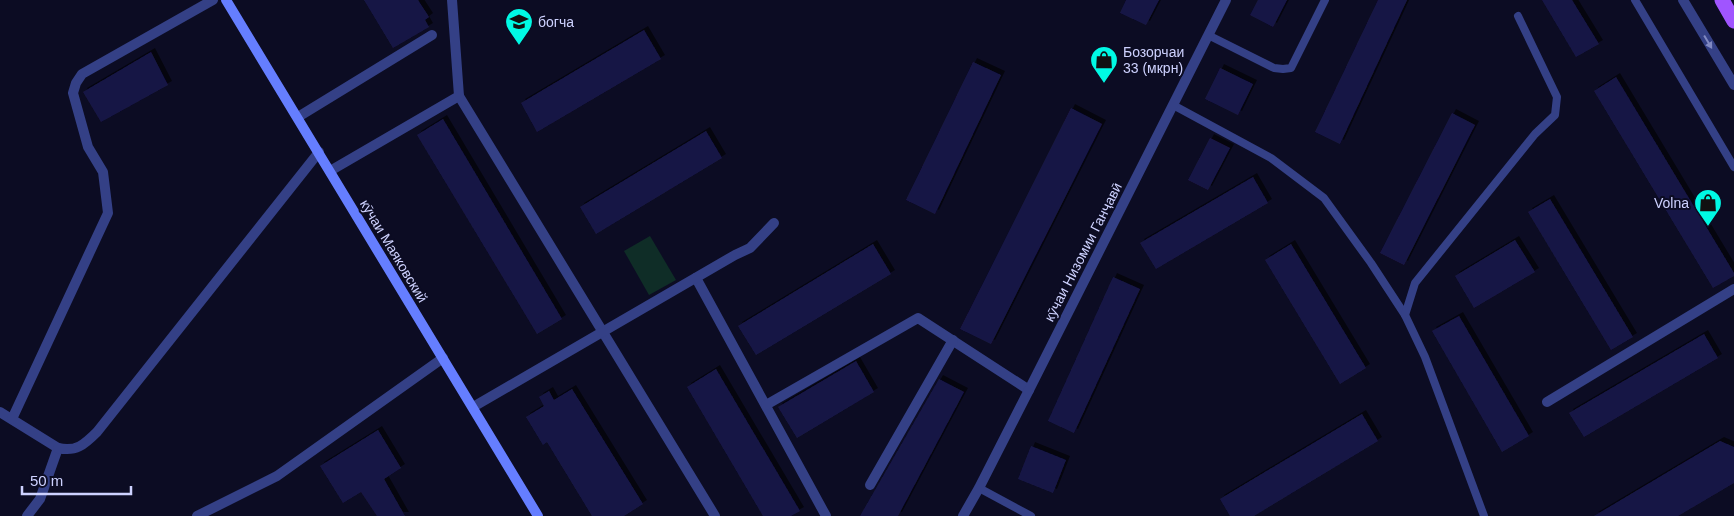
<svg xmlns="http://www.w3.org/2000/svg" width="1734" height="516" font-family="Helvetica,sans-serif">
	<defs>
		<filter id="shadow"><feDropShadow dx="4" dy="-4" stdDeviation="0" flood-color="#0009"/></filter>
	</defs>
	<rect width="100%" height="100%" fill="#0c0c23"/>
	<polygon fill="#0f2d27" points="650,236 676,280 649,295 624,251"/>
	<g fill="#181745" filter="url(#shadow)">
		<polygon points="364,0 418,0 429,17 425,20 429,27 393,48"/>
		<polygon points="1126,0 1159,0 1146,25 1120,13"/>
		<polygon points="1258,0 1287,0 1273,27 1250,15"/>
		<polygon points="1378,0 1407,0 1340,144 1315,132"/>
		<polygon points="1542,0 1572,0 1599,44 1576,57"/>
		<polygon points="644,30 661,59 537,132 521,103"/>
		<polygon points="151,52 168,85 101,122 83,92"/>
		<polygon points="973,62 1001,75 935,214 906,200"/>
		<polygon points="1220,68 1253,84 1238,115 1205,99"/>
		<polygon points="1616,77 1734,273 1734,276 1713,288 1594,91"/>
		<polygon points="1071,108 1102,124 991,344 960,329"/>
		<polygon points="1452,113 1475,125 1404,265 1380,253"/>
		<polygon points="443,119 562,319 537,334 417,135"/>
		<polygon points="706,131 722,158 596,234 580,207"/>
		<polygon points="1210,138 1230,148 1208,190 1188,180"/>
		<polygon points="1253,177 1268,203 1156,269 1140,243"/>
		<polygon points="1550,199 1633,337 1611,350 1528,212"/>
		<polygon points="1515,240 1535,272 1474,308 1455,276"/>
		<polygon points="873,244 891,274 756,355 738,326"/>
		<polygon points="1291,244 1366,368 1340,384 1265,260"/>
		<polygon points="1113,277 1140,289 1074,433 1048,421"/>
		<polygon points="1459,316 1529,436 1502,452 1432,331"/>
		<polygon points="1704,334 1718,358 1584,437 1569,413"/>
		<polygon points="856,361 874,392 797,438 778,407"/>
		<polygon points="716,369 800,511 791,516 763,516 687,387"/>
		<polygon points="939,379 964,392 898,516 860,516"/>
		<polygon points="572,389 643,504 624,516 592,516 547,442 543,445 526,417 544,406 539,397 549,391 554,400"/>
		<polygon points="1362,414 1378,441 1254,516 1230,516 1220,499"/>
		<polygon points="378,430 401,468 384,479 405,516 377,516 361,492 343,503 320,466"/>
		<polygon points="1720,441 1734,447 1734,483 1695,506 1678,516 1594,516"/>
		<polygon points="1031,446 1066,460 1053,493 1018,479"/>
	</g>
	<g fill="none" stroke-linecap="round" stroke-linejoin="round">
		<g stroke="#344086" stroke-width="8">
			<polyline points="1635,0 1734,167"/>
			<polyline points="1208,35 1274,68 1283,69 1291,68 1325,0"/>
			<polyline points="1173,105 1271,158 1324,198 1371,263 1405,315"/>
			<polyline points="979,488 1031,516"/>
			<polyline points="1484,516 1425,357 1405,315 1415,283 1535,134 1555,115 1557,97 1518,16"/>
		</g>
		<g stroke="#344086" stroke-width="10">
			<polyline points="1683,0 1734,85"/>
			<polyline points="459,96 715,516"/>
			<polyline points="298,117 432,35"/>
			<polyline points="330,171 459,96 452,0"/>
			<polyline points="696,278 826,516"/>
			<polyline points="1547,402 1734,289"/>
			<polyline points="766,405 918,318 1029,390"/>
			<polyline points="473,407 735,255 750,248 774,223"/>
			<polyline points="0,412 58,448 40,499 27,516"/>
			<polyline points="12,419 108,213 103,172 88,147 73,93 76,83 82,74 213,0"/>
			<path d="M58 448C76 452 84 445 97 432L319 152"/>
			<polyline points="870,485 953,340"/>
			<polyline points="197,516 277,476 443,358"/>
			<polyline points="963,516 979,488 1029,390 1226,0"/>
		</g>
		<polyline stroke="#657eff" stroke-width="10" points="226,0 538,516"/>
		<polyline stroke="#a055ff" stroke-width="15" points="1722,0 1734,21"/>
	</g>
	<defs><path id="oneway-solid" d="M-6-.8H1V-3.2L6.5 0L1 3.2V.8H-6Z" transform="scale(1.25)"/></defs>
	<use fill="#8189c2" href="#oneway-solid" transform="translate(1708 42) rotate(59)"/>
	<defs>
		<symbol id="school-pin" viewBox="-11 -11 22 30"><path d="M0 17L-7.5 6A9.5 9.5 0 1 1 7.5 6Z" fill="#00f9e4" stroke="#0c0c23"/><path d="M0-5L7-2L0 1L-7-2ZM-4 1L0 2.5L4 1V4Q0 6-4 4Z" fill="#111"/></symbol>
		<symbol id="shop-pin" viewBox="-11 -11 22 30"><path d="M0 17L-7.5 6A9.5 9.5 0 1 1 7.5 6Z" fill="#00f9e4" stroke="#0c0c23"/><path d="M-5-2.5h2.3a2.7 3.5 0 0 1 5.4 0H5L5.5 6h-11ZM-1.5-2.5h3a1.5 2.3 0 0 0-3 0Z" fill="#111"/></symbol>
	</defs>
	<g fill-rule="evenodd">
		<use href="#school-pin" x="503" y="6" width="32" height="43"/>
		<use href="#shop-pin" x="1088" y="44" width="32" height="43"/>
		<use href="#shop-pin" x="1692" y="187" width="32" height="43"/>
	</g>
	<g text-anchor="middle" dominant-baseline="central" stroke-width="4" stroke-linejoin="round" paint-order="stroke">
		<g font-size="14" fill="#ced2ff" stroke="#0c0c23" text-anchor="start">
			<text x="538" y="22">богча</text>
			<text x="1123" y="52">Бозорчаи<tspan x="1123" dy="16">33 (мкрн)</tspan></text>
			<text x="1689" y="203" text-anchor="end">Volna</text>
		</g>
		<g font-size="14" fill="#ced2ff" stroke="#0c0c23">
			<text transform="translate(394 251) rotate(59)">кӯчаи Маяковский</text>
			<text transform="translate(1083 252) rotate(-63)">кӯчаи Низомии Ганҷавӣ</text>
		</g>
	</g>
	<path d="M22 486v8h109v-8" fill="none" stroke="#ced2ff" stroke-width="2.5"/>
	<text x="30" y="486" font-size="15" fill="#ced2ff" stroke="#0c0c23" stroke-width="4" paint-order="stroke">50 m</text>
</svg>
